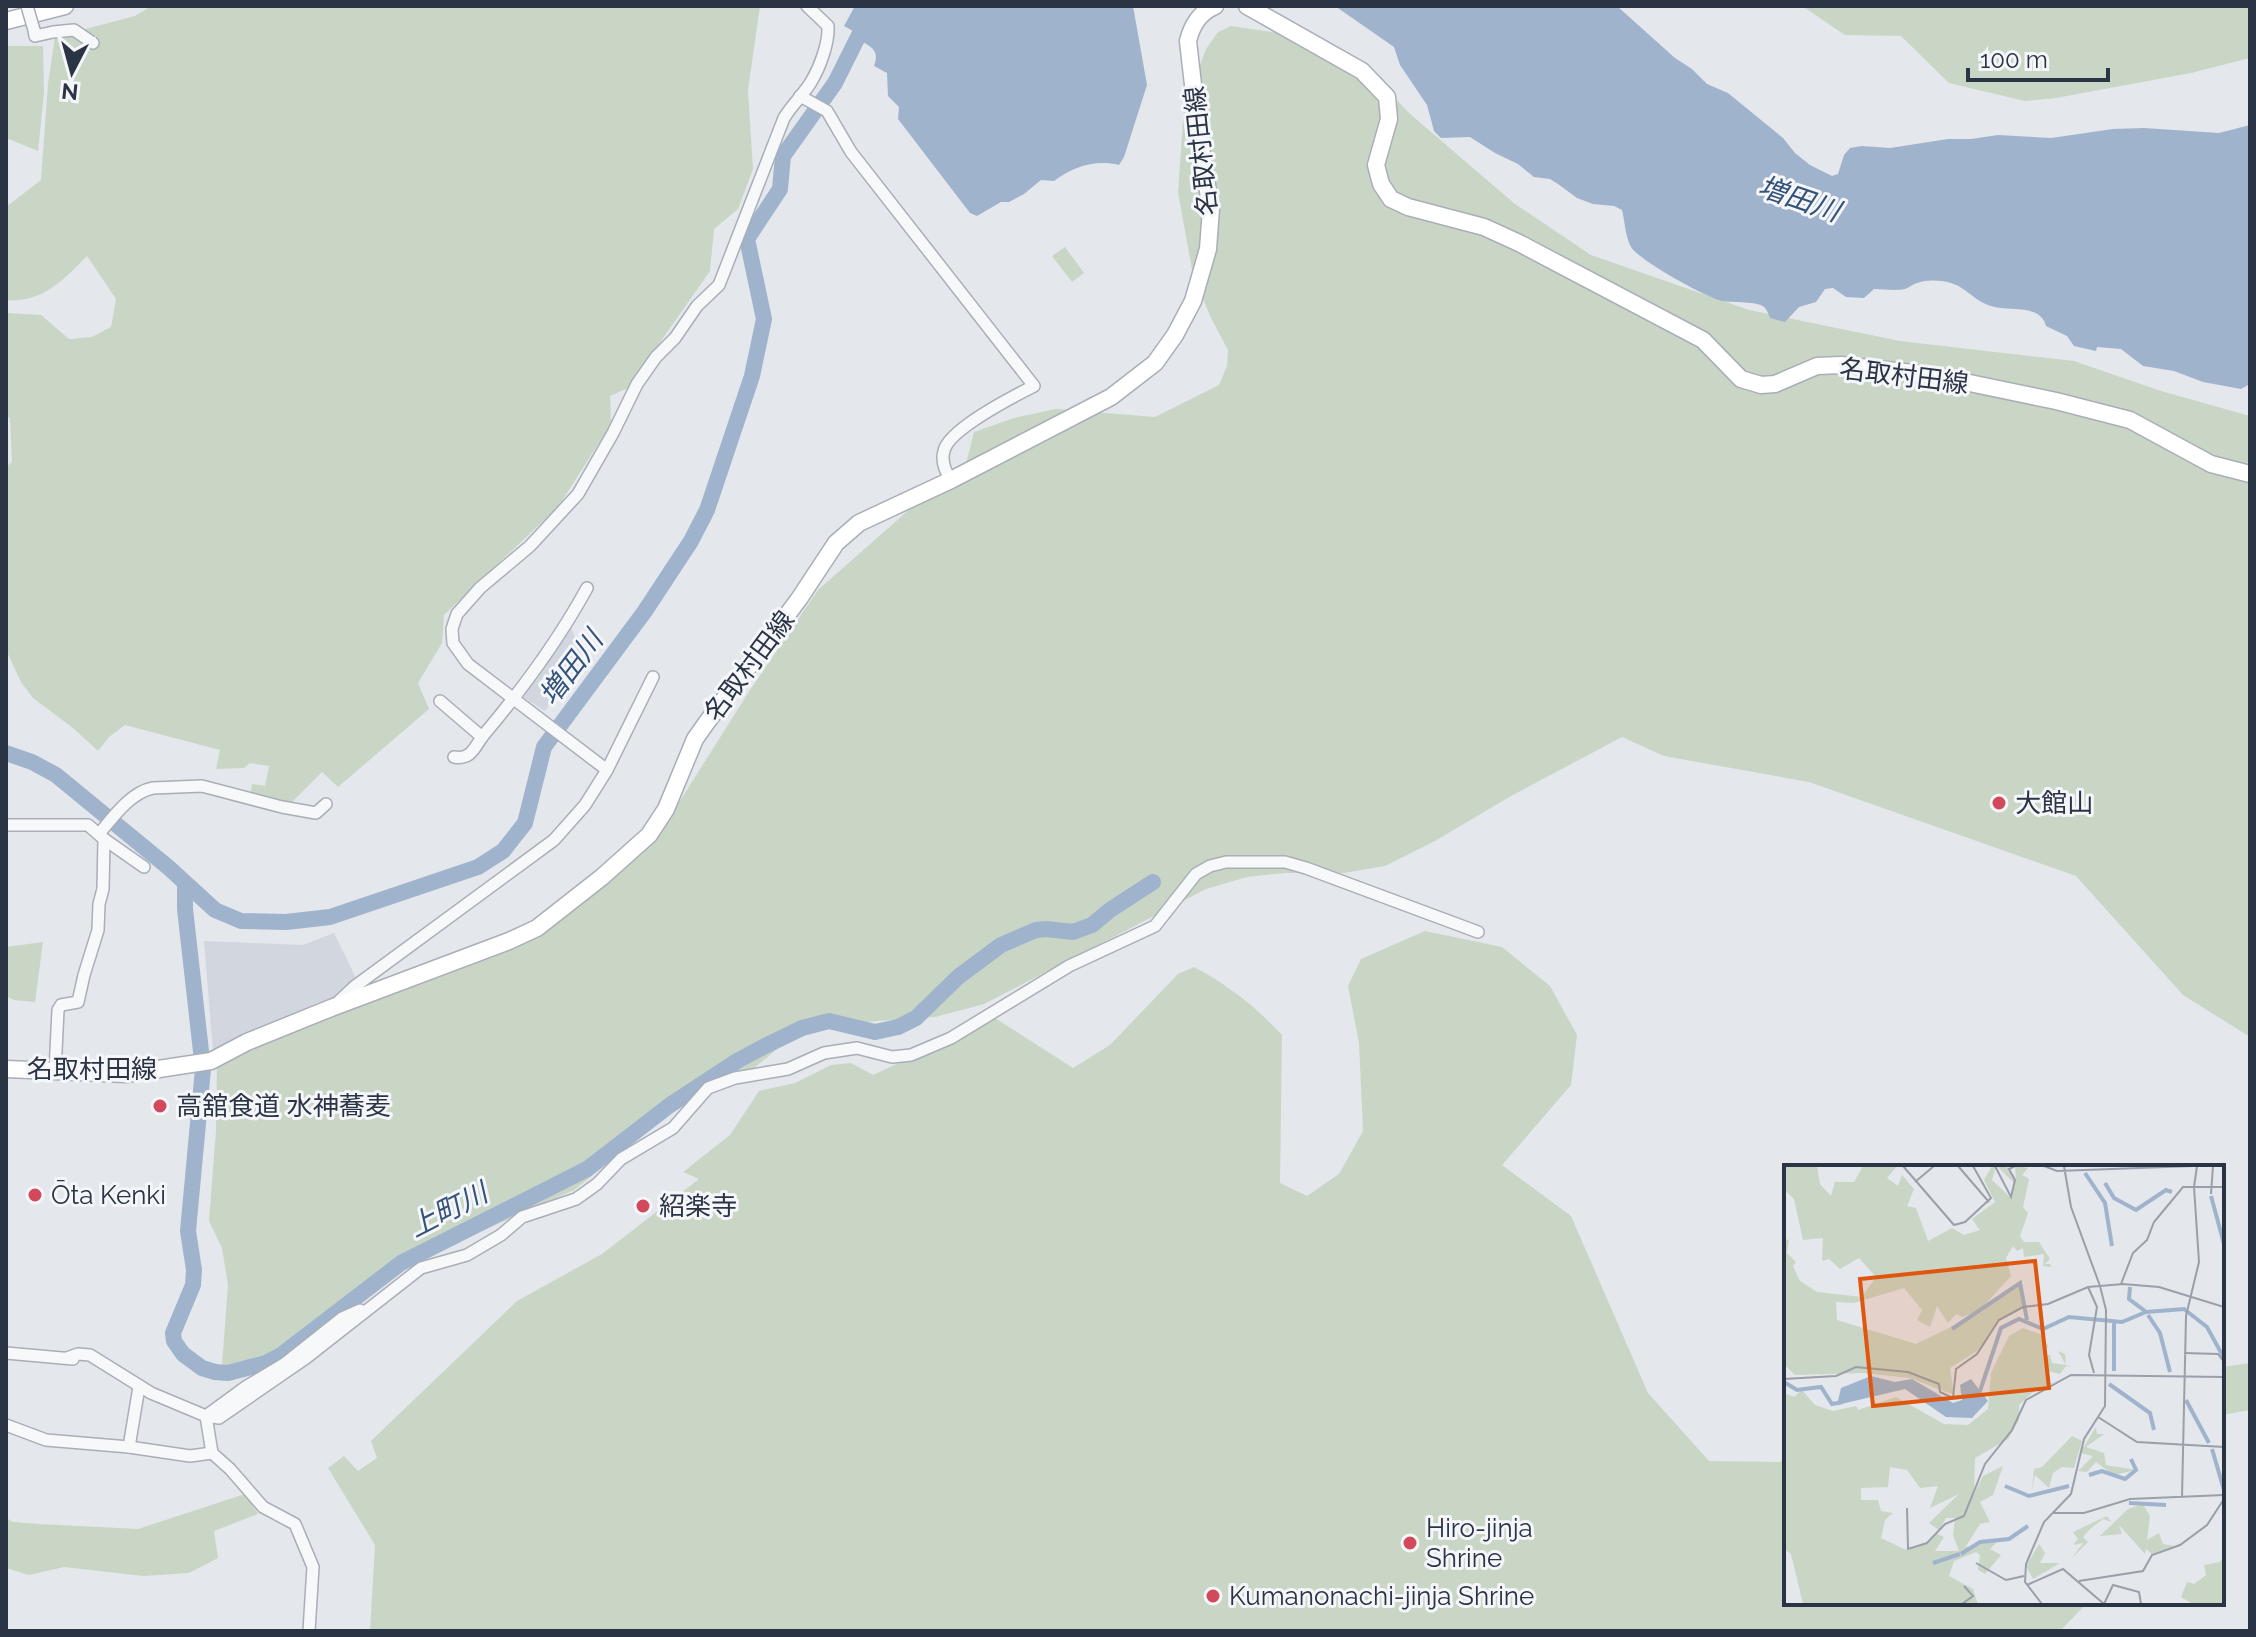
<svg xmlns="http://www.w3.org/2000/svg" width="2256" height="1637" font-family="Raleway,'Noto Sans JP',sans-serif">
	<rect width="100%" height="100%" fill="#e4e7ec"/>
	<g fill="#d2d6de">
		<polygon points="570,625 583,657 545,711 520,695"/>
		<polygon points="334,933 357,980 318,1008 213,1052 204,941 303,945"/>
	</g>
	<g fill="#c9d6c5">
		<path d="M151 6H760L748 90 753 169 738 209 714 229 710 271 628 388 610 396 611 424 558 507 444 615 442 643 418 683 429 709 338 787 322 772 288 806 250 796 252 784 265 786 269 766 250 763 244 768 216 769 220 750 125 725 109 737 98 751 73 728 33 698 21 682 6 650V467L12 462 10 419 6 414V313L41 315 69 339 92 337 111 327 116 299 87 256C63 280 43 303 6 300V207L41 180 48 84 55 37 135 16Z"/>
		<polygon points="1802,6 2250,6 2250,58 2191,73 2056,98 2025,101 1949,83 1901,36 1845,35"/>
		<polygon points="1231,26 1279,33 1338,55 1372,74 1409,113 1515,204 1591,255 1749,310 1900,341 2074,361 2161,391 2250,416 2250,1037 2183,995 2076,876 1809,782 1664,756 1622,737 1511,796 1435,841 1385,866 1344,873 1285,873 1247,877 1206,889 984,1004 935,1017 877,1021 799,1031 754,1068 715,1079 574,1190 413,1262 257,1361 233,1367 222,1365 228,1285 222,1248 209,1221 216,1131 217,1065 348,1004 527,940 666,823 750,690 818,590 911,508 961,483 974,432 1014,418 1056,409 1155,417 1219,385 1227,366 1228,350 1211,318 1193,275 1178,192 1184,108 1206,49 1218,32"/>
		<polygon points="6,46 43,46 44,93 38,151 6,138"/>
		<polygon points="1065,247 1084,273 1072,282 1052,256"/>
		<path d="M1425 931 1502 947 1550 986 1577 1035 1571 1085 1502 1165 1571 1216 1648 1393 1709 1461 1781 1462 1786 1452V1603H2087L2060 1631H370L375 1545 328 1468 344 1456 358 1471 377 1458 371 1441 517 1301 602 1254 699 1179 683 1172 730 1135 759 1091 795 1083 831 1065 851 1063 873 1075 995 1018 1073 1068 1110 1045 1178 974 1194 967C1228 985 1255 1006 1282 1035L1280 1183 1307 1196 1339 1174 1363 1131 1359 1043 1348 986 1361 959Z"/>
		<polygon points="43,942 35,1002 14,1000 6,996 6,947"/>
		<polygon points="2250,1363 2250,1410 2222,1415 2222,1367"/>
		<polygon points="245,1494 258,1514 214,1531 218,1558 189,1573 143,1576 64,1567 29,1575 6,1568 6,1518 13,1522 40,1524 138,1529"/>
	</g>
	<g fill="#9fb4cc">
		<path d="M855 6H1133L1147 85 1124 157 1119 165C1096 159 1072 167 1054 181L1041 180 1024 194 1009 202H1001L977 216 970 213 898 119 899 107 888 96 887 73 874 66C879 53 874 48 863 42L864 37 844 26Z"/>
		<path d="M1335 6H1617L1675 58 1692 69 1707 84 1728 93 1783 138 1795 153 1810 165 1832 176 1838 174 1844 155 1850 148 1862 146 1890 148 1948 139H1971L1998 135 2051 138 2113 129 2144 128 2219 133 2250 125V384L2241 389 2203 382 2174 371 2143 366 2121 349 2097 347 2096 351 2074 346 2067 336 2046 326C2040 303 2009 312 1991 306 1971 300 1966 284 1942 281 1934 280 1924 280 1917 283 1913 284 1909 288 1905 289 1896 291 1883 289 1874 289L1864 298 1846 297 1833 288 1825 289 1816 302 1799 307 1785 322 1770 318C1770 316 1765 307 1764 307 1758 301 1732 303 1722 301 1707 298 1637 259 1631 247 1625 236 1625 222 1622 210L1614 206 1593 204 1577 198 1558 184 1550 179 1534 177 1518 164 1495 153 1470 137 1441 138 1434 131 1427 105 1400 65 1394 47Z"/>
	</g>
	<g fill="none" stroke-linecap="round" stroke-linejoin="round">
		<g stroke="#9fb4cc" stroke-width="16">
			<polyline points="6,753 32,762 56,775 168,867 215,910 241,921 286,922 330,917 478,867 503,851 525,823 544,747 645,611 691,541 707,510 752,376 764,319 747,239 780,189 783,156 835,83 871,11 877,6"/>
			<polyline points="185,884 185,909 203,1069 188,1231 194,1270 193,1285 173,1333 174,1341 183,1354 202,1368 215,1372 228,1373 266,1363 281,1355 401,1263 587,1169 670,1105 737,1061 765,1046 802,1028 829,1021 875,1032 898,1027 916,1018 958,977 1001,945 1036,930 1046,929 1073,932 1092,925 1110,910 1153,882"/>
		</g>
		<defs>
			<g id="street">
				<polyline points="34,30 35,36 53,32 74,30 93,43"/>
				<path d="M800 96 827 111 851 152 1034 386C1014 396 948 430 944 451 941 461 945 471 951 480"/>
				<path d="M440 701 482 737C521 691 558 641 587 588"/>
				<path d="M454 757C470 760 474 749 482 737"/>
				<polyline points="607,770 653,677"/>
				<polyline points="6,825 88,825 104,839 103,889 99,904 98,930 84,975 78,1002 61,1005 58,1010 55,1072"/>
				<path d="M99 834C113 817 131 792 153 788L202 786 282 807 316 813 326 804"/>
				<polyline points="104,839 144,867"/>
				<path d="M338 1002 354 987 554 840 585 805 607 770 468 664 453 643 452 629 457 614 480 588 530 546 578 494 613 433 637 384 656 357 675 338 697 306 719 285 784 118C792 105 803 95 811 82 820 67 829 43 828 26L807 6"/>
				<polyline points="6,1353 73,1359"/>
				<polyline points="67,1358 78,1354 90,1355 151,1393 206,1416 219,1418 306,1358 421,1268 467,1255 501,1235 522,1217 576,1199 597,1184 621,1159 673,1128 708,1088 735,1078 788,1069 824,1053 857,1048 892,1057 911,1055 951,1038 1069,966 1155,926 1196,874 1210,866 1226,862 1285,862 1306,868 1478,932"/>
				<polyline points="206,1416 212,1453 230,1469 263,1507 295,1524 313,1567 309,1631"/>
				<polyline points="206,1416 247,1386 284,1364 342,1318 360,1310"/>
				<polyline points="6,1425 46,1440 129,1447 190,1456 212,1453"/>
				<polyline points="129,1447 139,1387"/>
			</g>
			<g id="secondary">
				<polyline points="1247,6 1362,71 1387,97 1389,119 1376,165 1381,184 1391,199 1408,207 1484,227 1519,243 1703,340 1741,379 1761,385 1775,384 1817,366 1841,365 1931,375 2056,401 2130,420 2211,464 2250,474"/>
				<polyline points="6,21 65,6"/>
				<path d="M6 1069 126 1074 211 1061 247 1042 331 1008 509 941 537 928 602 877 649 835 666 809 695 739 707 722 799 599 836 543 859 523 951 480 1111 397 1155 363 1175 335 1193 301 1208 249 1211 209 1199 137 1188 41C1192 25 1199 13 1215 6"/>
			</g>
		</defs>
		<use href="#street" stroke="#a9aeb7" stroke-width="14"/>
		<use href="#secondary" stroke="#a9aeb7" stroke-width="19"/>
		<use href="#street" stroke="#f7f8fa" stroke-width="11"/>
		<use href="#secondary" stroke="#fff" stroke-width="16"/>
		<defs>
			<polyline id="street-bridge" points="27,6 34,30"/>
		</defs>
		<use href="#street-bridge" stroke="#a9aeb7" stroke-width="14" stroke-linecap="butt"/>
		<use href="#street-bridge" stroke="#f7f8fa" stroke-width="11"/>
	</g>
	<g fill="#d1495b" stroke="#f4f6f9" stroke-width="3">
		<circle cx="1999" cy="803" r="8"/>
		<circle cx="160" cy="1106" r="8"/>
		<circle cx="35" cy="1195" r="8"/>
		<circle cx="643" cy="1206" r="8"/>
		<circle cx="1410" cy="1543" r="8"/>
		<circle cx="1213" cy="1596" r="8"/>
	</g>
	<g text-anchor="middle" dominant-baseline="central" stroke-width="6" stroke-linejoin="round" paint-order="stroke">
		<g font-size="26" fill="#2b3445" stroke="#f4f6f9">
			<text transform="translate(1201 151) rotate(-96)">名取村田線</text>
			<text transform="translate(1904 376) rotate(7)">名取村田線</text>
			<text transform="translate(749 666) rotate(-53)">名取村田線</text>
			<text x="92" y="1069">名取村田線</text>
		</g>
		<g font-size="26" fill="#2b3445" stroke="#f4f6f9" text-anchor="start">
			<text x="2015" y="803">大館山</text>
			<text x="176" y="1106">高舘食道 水神蕎麦</text>
			<text x="51" y="1195">Ōta Kenki</text>
			<text x="659" y="1206">紹楽寺</text>
			<text x="1426" y="1528">Hiro-jinja<tspan x="1426" dy="30">Shrine</tspan></text>
			<text x="1229" y="1596">Kumanonachi-jinja Shrine</text>
		</g>
		<g font-size="28" font-style="italic" fill="#34527a" stroke="#f4f6f9">
			<text transform="translate(1799 199) rotate(19)">増田川</text>
			<text transform="translate(571 668) rotate(-53)">増田川</text>
			<text transform="translate(448 1210) rotate(-27)">上町川</text>
		</g>
	</g>
	<g transform="translate(1784 1165)">
		<rect width="440" height="440" fill="#e4e7ec"/>
		<path d="M0 1H33L36 19 47 31 51 17H70L79 1H113L103 13 114 21 118 10 130 24 123 41 132 43 144 76 168 63 180 70 196 65 188 54 211 37 200 15 208 1 212 2 208 15 227 33 230 18 213 1H222L232 14 231 1 244 3 238 10 245 14 239 42 244 48 236 71 240 77H255L266 94 261 99H266L268 102 259 101 260 89 240 92 239 83 233 86 229 81 222 93 227 111 197 144 179 152 172 149 164 158 153 141 146 162 133 155 138 145 120 123 70 138 52 137 53 155 132 179 194 149 236 119 239 142 216 154 196 184 166 203 170 230 126 213 79 208 11 210 0 199V74L5 75 3 88 12 97 9 101 16 116 33 127 78 132 92 112 75 93 56 104 45 94 38 96 39 73 19 75 10 34 0 24ZM239 163 256 169 264 181 260 190H266L268 198 282 200 274 186 281 189 282 200 288 202 282 201 276 209 263 206 265 219 279 213 249 227 235 240V255L224 274 191 293 190 329 199 311 219 301 209 330 196 337 206 357 196 359 182 381 188 384 196 376 215 375 206 384 217 390 201 409 194 405 196 390 192 387 170 396 165 411 189 424 194 439H19L7 389 0 384V228L10 232 18 225 31 240 49 246 72 241 74 245 112 232 160 259 184 260 204 244 207 208 225 171ZM106 302 123 305 136 323 154 321 146 343 175 329 145 358 155 365 162 353H171L169 370 175 386H151L160 372 153 369 145 378 122 385 97 373 101 355 109 348 97 346 94 335H77V323L104 322ZM312 262 313 269H320L302 282 320 288 322 300 352 305 330 310 312 297 303 307 294 306 309 291 296 288ZM288 271 298 276 290 303 278 302 269 308 265 323 251 310 248 325 250 304 258 302ZM359 339 366 351 363 375 375 368 379 379 390 381 368 389 362 384 361 389 335 360 338 369 316 371 344 344ZM323 351 327 357 319 354 306 364 299 372 304 377 287 394 299 378 289 380 294 374 289 367ZM255 379 261 388 256 398H276L249 414 242 401ZM440 390V439H409L397 432 403 417 410 419 422 410 420 400 436 397Z" fill="#c9d6c5" fill-rule="evenodd"/>
		<path d="M87 211 111 217 128 214 169 238 178 235 176 220 187 214 204 236 188 253 162 252 121 224 53 240 57 223Z" fill="#9fb4cc"/>
		<path fill="none" stroke="#9fb4cc" stroke-width="4" d="M301 8 321 38 328 81M321 18 330 33 352 45 382 25 388 27M427 31 440 79M346 122 345 134 361 146M364 150 376 168 386 207M330 158V206M168 164 236 118 243 155M0 217 13 225 37 222 48 239 59 237M325 219 366 248 370 265M194 232 217 163 235 154 259 164 285 152 338 157 362 147 400 144 423 162 440 193M402 235 425 278M428 284 440 325M305 310 318 306 341 314 352 305 347 294M221 321 245 331 285 321M345 338 382 340M177 389 196 377 225 374 244 361M149 398 176 389"/>
		<path fill="none" stroke="#9a9fa9" stroke-width="2" d="M119 1 170 60 181 57 207 33 189 1M174 1 205 37M211 1 227 32 231 15 225 4 231 1M260 1 273 6 410 1M280 1 287 42 316 121M131 17 150 1M427 29 429 1M337 119 349 88 363 75 370 57 399 22H410L413 1M304 122 313 142 305 190 310 208M400 188 434 189 440 197M0 214 52 211 72 202 124 207 155 219 156 227 169 233 172 204 193 189 215 155 239 142 264 139 304 122 339 119 375 122 440 142M314 252 353 277 440 282M398 332 402 151 415 97 410 22H440M123 343 124 384 143 378 161 359 180 351 201 299 228 265 242 235 287 210 440 212M269 348H300L346 334 440 330M192 398 222 415 240 411M295 416 359 406 368 390 396 380 423 360 440 334M243 420 279 404 320 439M178 439 189 431 180 421M258 439 241 417 242 399 260 357 287 329 300 274 321 241 322 145 316 121M320 439 329 420 355 427 357 439"/>
		<path fill="#df570f" fill-opacity="0.15" stroke="#df570f" stroke-width="4" d="M251 96 265 223 89 241 76 114Z"/>
		<rect width="440" height="440" fill="none" stroke="#2b3445" stroke-width="4"/>
	</g>
	<rect width="2256" height="1637" fill="none" stroke="#2b3445" stroke-width="16"/>
	<g transform="translate(72 72) rotate(186)" stroke="#f4f6f9" stroke-width="6" paint-order="stroke">
	<path d="M0-6L14 30L0 20L-14 30Z" fill="#2b3445"/>
	<text y="-12" font-size="22" font-weight="bold" text-anchor="middle" fill="#2b3445">N</text>
	</g>
	<path d="M1968 68v12h140v-12" fill="none" stroke="#2b3445" stroke-width="4"/>
	<text x="1980" y="68" font-size="24" fill="#2b3445" stroke="#f4f6f9" stroke-width="6" paint-order="stroke">100 m</text>
</svg>
